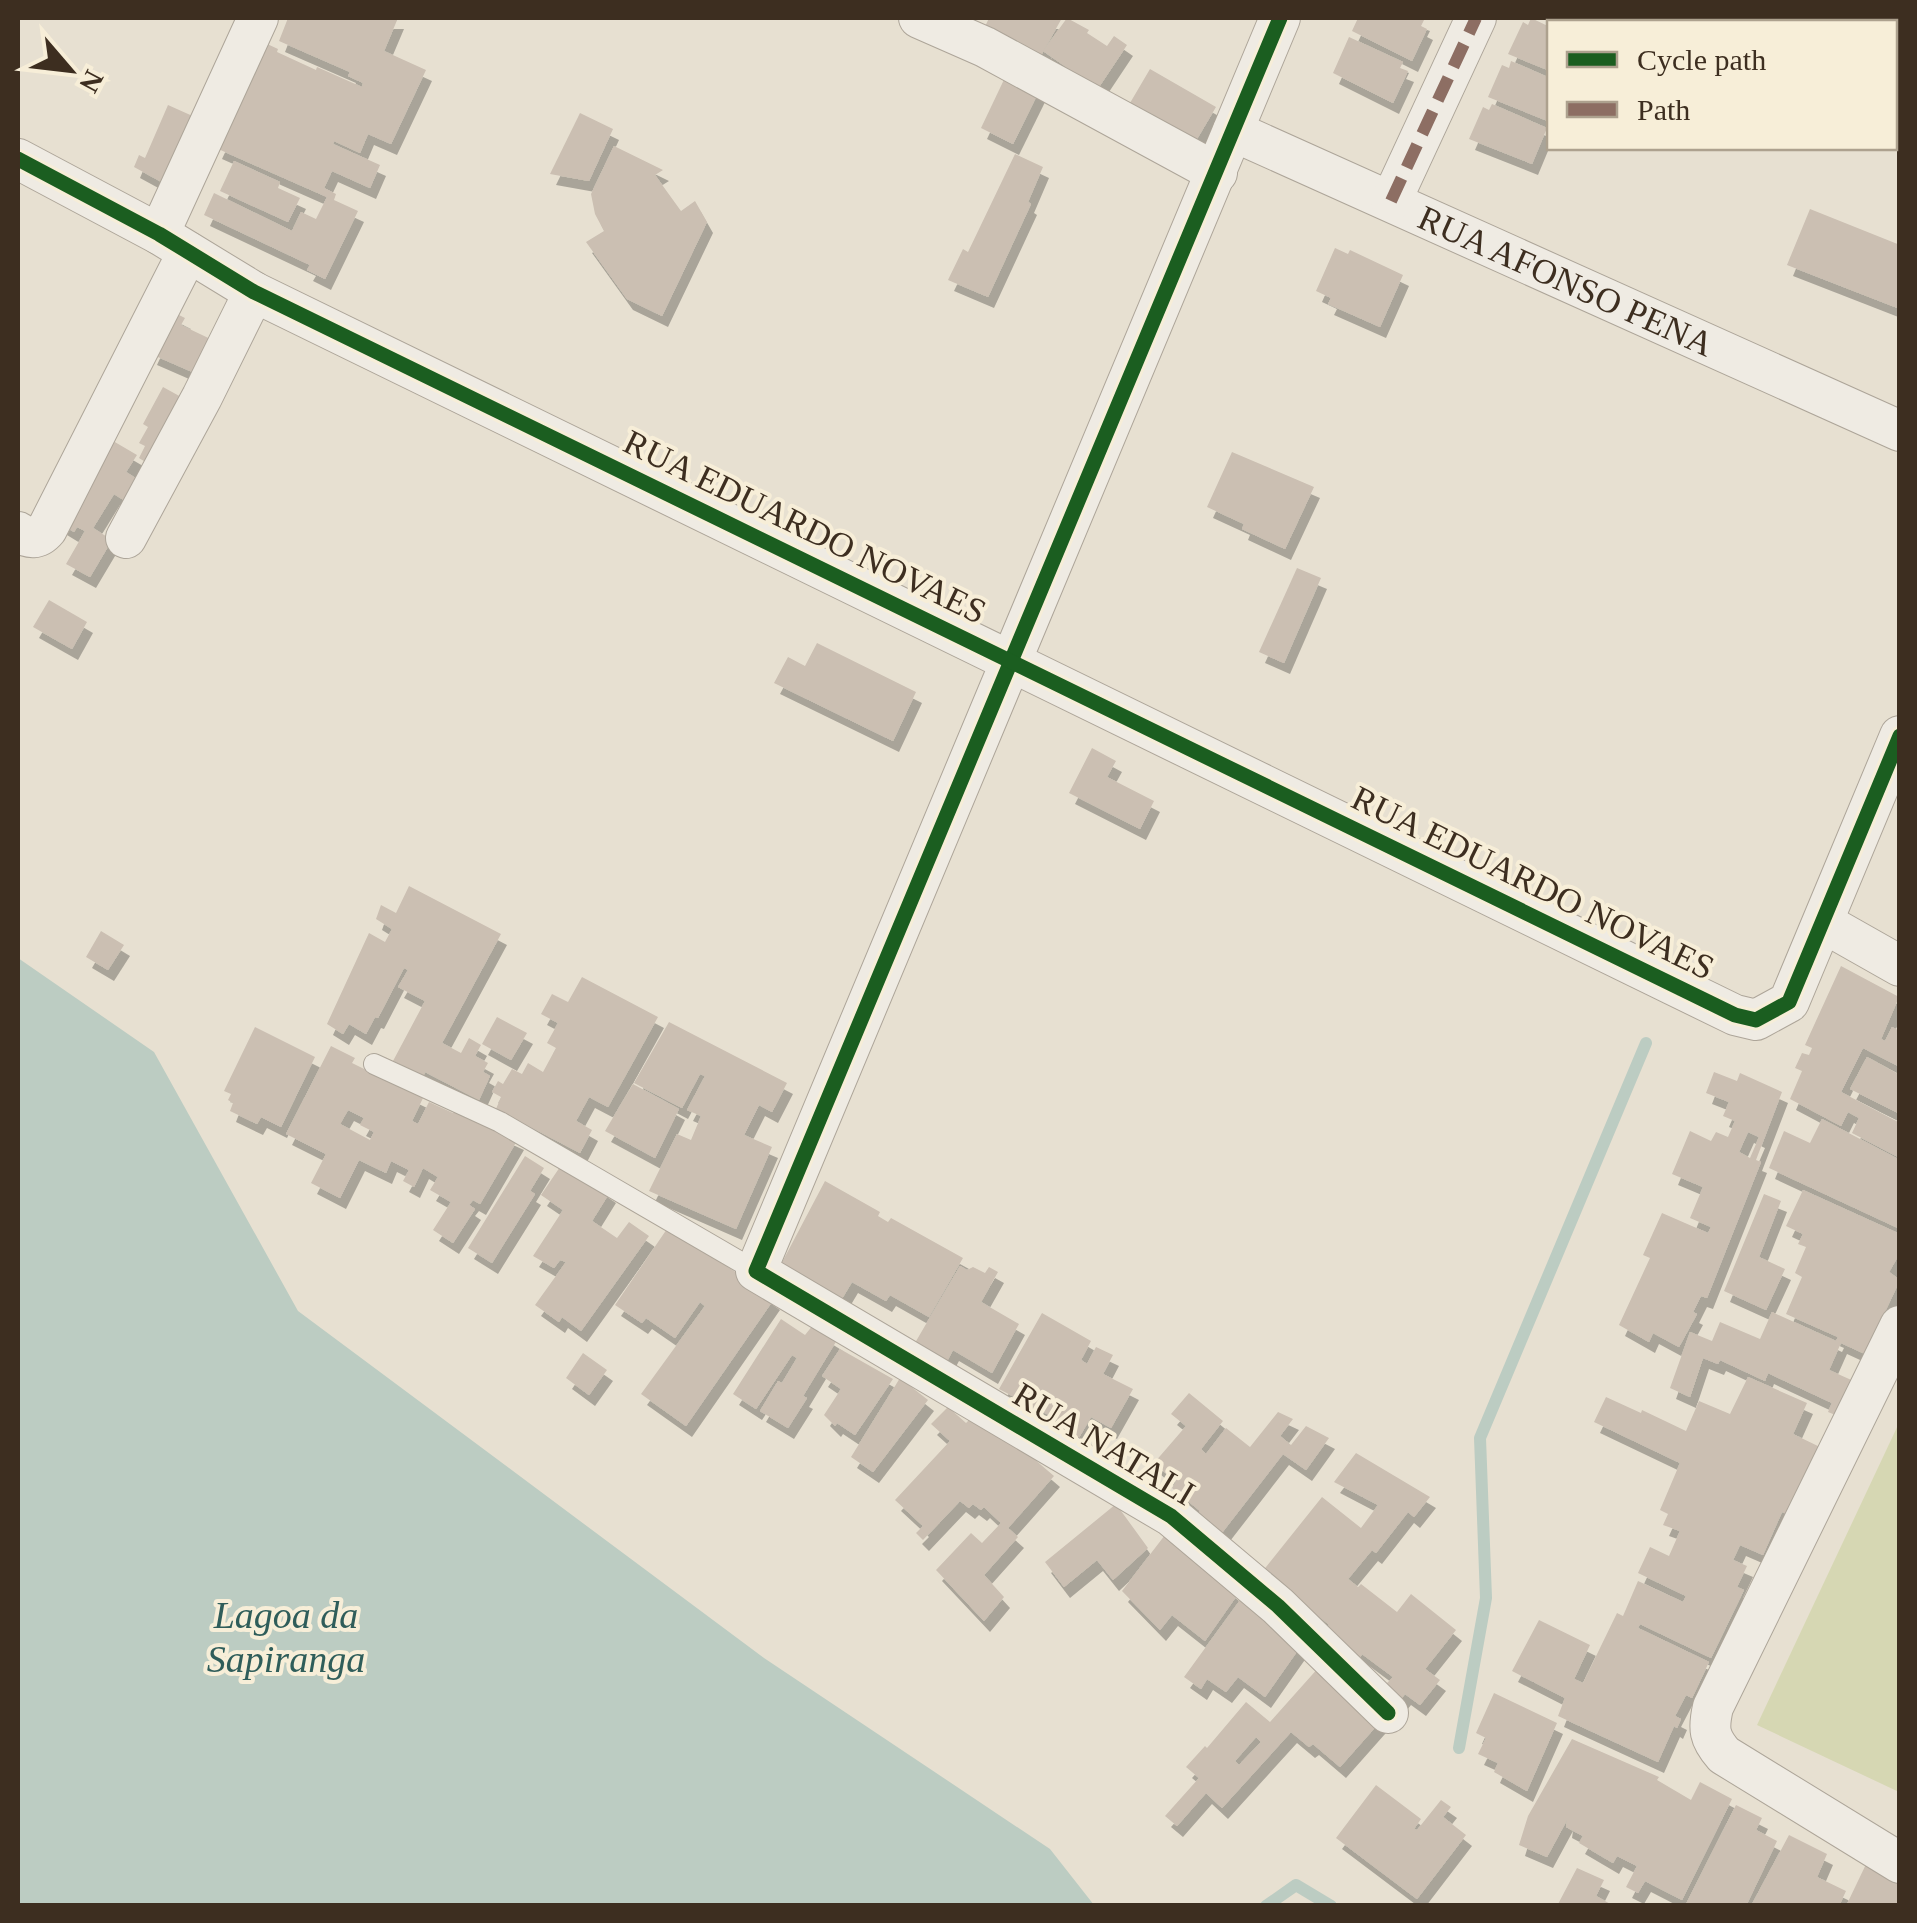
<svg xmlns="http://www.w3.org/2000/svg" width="1917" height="1923" font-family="Georgia,serif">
	<defs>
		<filter id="shadow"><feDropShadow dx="6" dy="11" stdDeviation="0" flood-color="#0004"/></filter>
	</defs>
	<rect width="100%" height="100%" fill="#e7e0d1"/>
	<polygon fill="#d6d7b3" points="1899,1423 1899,1792 1757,1725"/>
	<polygon fill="#bcccc2" points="18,958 154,1052 298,1311 764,1658 1050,1849 1094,1905 18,1905"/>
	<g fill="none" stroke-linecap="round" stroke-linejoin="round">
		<g stroke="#bcccc2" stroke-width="12">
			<polyline points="1459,1748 1486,1598 1480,1438 1646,1043"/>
			<polyline points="1266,1906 1296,1885 1331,1906"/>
		</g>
	</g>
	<g fill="#cbbfb2" fill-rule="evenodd" filter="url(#shadow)">
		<polygon points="288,18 398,18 384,51 426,70 391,144 368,134 360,153 334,141 333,144 380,165 370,188 332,171 324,188 336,194 334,200 358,211 325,279 307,270 310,265 204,215 214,193 292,231 301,212 316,219 327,197 216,148 265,43 278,49 277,52 316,70 317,67 362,87 363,83 348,76 350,72 279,41"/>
		<polygon points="989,18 1062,18 1039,59 983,31"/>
		<polygon points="1067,18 1089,30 1087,33 1107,46 1114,36 1127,45 1095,93 1065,75 1069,69 1043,51"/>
		<polygon points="1358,18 1418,18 1424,20 1421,26 1427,29 1412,61 1352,31"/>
		<polygon points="1531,18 1550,27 1550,71 1508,54 1523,22 1528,25"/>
		<polygon points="1542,18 1613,18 1611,22 1554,22"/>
		<polygon points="1349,37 1403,62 1400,68 1408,71 1393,103 1333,73"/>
		<polygon points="1511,61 1550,78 1550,122 1488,97 1502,65 1509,68"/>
		<polygon points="1010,67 1043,83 1013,144 981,128"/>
		<polygon points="1150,69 1216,107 1194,144 1134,113 1138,107 1130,103"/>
		<polygon points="1492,104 1547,128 1532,164 1469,139 1483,107 1489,110"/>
		<polygon points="168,105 197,118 167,185 134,167 139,155 145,158"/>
		<polygon points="580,113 613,129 589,181 550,174"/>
		<polygon points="614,146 663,170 655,175 681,211 695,201 707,222 662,316 627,299 586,242 604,231 595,214 591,194"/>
		<polygon points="1015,154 1043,167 1028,202 1031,204 988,297 948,280 963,249 968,252"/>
		<polygon points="234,161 280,182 278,188 300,198 288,222 220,191"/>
		<polygon points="1810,209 1900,245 1900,309 1787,265"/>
		<polygon points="1335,248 1348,254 1350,250 1403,275 1380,327 1328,304 1331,298 1316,291"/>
		<polygon points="171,311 185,318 181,325 221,344 206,378 151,354"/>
		<polygon points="163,387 192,403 155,468 139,458 145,446 139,443 148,427 143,424"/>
		<polygon points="108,438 137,455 126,472 151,488 138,509 114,494 93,528 112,540 90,577 66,564 85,531 77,527 74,532 61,524"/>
		<polygon points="1232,452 1314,487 1285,549 1242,529 1244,524 1207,507"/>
		<polygon points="1297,568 1321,578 1284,663 1259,652"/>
		<polygon points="49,600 87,622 72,649 33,627"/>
		<polygon points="817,643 916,692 893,741 774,683 788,657 805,666"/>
		<polygon points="1092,748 1116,761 1107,777 1154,801 1140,829 1069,793"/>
		<polygon points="409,886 501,934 442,1043 461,1053 469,1038 481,1045 475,1056 488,1063 483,1072 490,1076 479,1100 425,1072 423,1077 393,1061 425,1001 398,987 408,970 404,968 378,1018 375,1017 366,1034 349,1024 343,1034 327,1024 369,933 385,942 392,929 376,919 381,905 396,913"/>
		<polygon points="101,931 124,945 108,970 86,957"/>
		<polygon points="1841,966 1899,997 1881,1039 1885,1041 1892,1027 1900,1031 1900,1067 1863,1048 1841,1092 1900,1123 1900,1158 1852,1133 1859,1118 1848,1112 1841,1126 1790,1099 1802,1071 1795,1068 1802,1053 1809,1055 1812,1048 1805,1045"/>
		<polygon points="582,977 658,1017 608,1107 589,1097 576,1121 592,1130 580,1153 496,1109 501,1097 492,1092 498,1081 503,1084 512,1069 522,1074 528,1063 543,1072 556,1048 547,1043 558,1023 541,1014 552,994 568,1002"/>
		<polygon points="497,1017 527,1033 511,1060 482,1044"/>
		<polygon points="669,1022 787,1083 772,1112 759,1105 744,1135 772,1147 736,1229 649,1191 677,1134 691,1140 701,1116 687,1110 705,1076 700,1074 682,1108 634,1083"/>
		<polygon points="255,1027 315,1057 281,1127 261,1117 257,1124 230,1111 233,1103 228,1100 231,1094 224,1091"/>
		<path d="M331 1046 355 1058 352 1063 423 1098 412 1121 418 1124 429 1102 453 1113 455 1110 518 1139 480 1204 473 1200 469 1205 475 1209 453 1243 433 1230 451 1202 430 1190 438 1177 423 1168 414 1187 403 1181 409 1170 391 1161 386 1173 359 1160 340 1198 311 1183 326 1154 286 1134ZM348 1110 364 1118 360 1125 374 1132 370 1140 340 1124Z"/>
		<polygon points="1867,1057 1900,1075 1900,1114 1850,1089"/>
		<path d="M1714 1072 1737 1081 1740 1073 1782 1092 1756 1160 1761 1162 1707 1298 1701 1296 1693 1312 1697 1314 1679 1347 1653 1333 1649 1342 1619 1325 1650 1258 1643 1255 1662 1213 1708 1233 1711 1227 1690 1218 1703 1187 1672 1174 1690 1131 1711 1141 1716 1132 1728 1137 1735 1121 1723 1116 1729 1102 1706 1093ZM1748 1132 1759 1137 1750 1158 1739 1152Z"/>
		<polygon points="633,1084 679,1109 655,1158 605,1131"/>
		<polygon points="1822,1119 1900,1160 1900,1229 1769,1168 1784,1131 1810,1143"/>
		<polygon points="525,1156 544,1168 530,1191 535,1194 492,1263 468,1248"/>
		<polygon points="564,1161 610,1192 592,1221 617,1238 629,1222 649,1236 581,1331 562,1317 559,1322 535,1305 566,1262 560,1260 554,1268 533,1256 563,1210 541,1195"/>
		<polygon points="825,1181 880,1212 878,1216 888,1222 891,1218 963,1258 929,1317 890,1295 886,1301 852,1282 837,1307 778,1270"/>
		<polygon points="1803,1190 1900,1234 1900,1253 1889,1272 1900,1280 1865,1354 1841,1343 1829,1370 1858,1383 1843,1418 1828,1412 1832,1403 1768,1373 1765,1381 1720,1360 1718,1364 1703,1358 1690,1397 1670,1388 1690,1332 1712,1341 1720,1322 1760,1339 1772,1312 1836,1341 1838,1337 1786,1314 1802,1277 1795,1273 1806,1247 1798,1244 1803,1234 1786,1226"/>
		<polygon points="1764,1194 1781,1201 1759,1257 1785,1269 1766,1310 1724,1291"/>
		<polygon points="669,1226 774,1299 686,1426 641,1394 705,1306 700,1302 675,1338 646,1318 642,1323 615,1305"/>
		<polygon points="960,1266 967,1270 973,1267 985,1273 989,1267 998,1272 981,1302 1019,1324 992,1373 953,1350 945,1365 912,1348"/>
		<polygon points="1042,1313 1091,1341 1081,1360 1087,1364 1096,1347 1113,1355 1103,1374 1133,1389 1111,1428 1091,1417 1077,1441 1057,1431 1062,1422 999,1389"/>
		<polygon points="781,1319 805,1335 813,1325 837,1340 803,1396 807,1398 788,1428 760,1411 778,1381 782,1383 797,1358 792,1355 756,1409 733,1394"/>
		<polygon points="840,1349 893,1379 855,1435 837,1423 835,1426 824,1415 841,1389 822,1376"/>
		<polygon points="583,1353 607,1370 589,1395 566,1378"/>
		<polygon points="1748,1377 1807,1403 1793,1434 1822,1448 1790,1515 1782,1512 1763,1555 1740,1545 1733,1560 1747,1566 1737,1587 1744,1590 1711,1658 1640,1624 1638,1628 1709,1662 1692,1698 1686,1695 1675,1716 1681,1719 1677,1728 1674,1726 1658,1762 1558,1716 1565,1698 1512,1671 1539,1620 1590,1645 1574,1679 1583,1683 1617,1613 1623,1616 1638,1581 1683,1602 1686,1596 1638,1573 1650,1547 1669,1556 1680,1531 1663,1525 1668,1514 1660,1510 1680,1463 1594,1422 1606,1397 1641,1413 1642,1410 1686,1431 1699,1401 1730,1414"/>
		<polygon points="900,1378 928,1400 873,1472 851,1457"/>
		<polygon points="1189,1393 1223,1421 1201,1449 1206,1454 1226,1428 1250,1447 1278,1412 1293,1419 1280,1436 1291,1445 1306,1426 1329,1438 1306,1470 1283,1454 1221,1534 1196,1515 1200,1511 1172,1488 1176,1482 1154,1463 1186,1426 1171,1414"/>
		<polygon points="948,1407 966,1423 978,1411 1054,1476 1008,1528 1018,1537 984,1575 1004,1597 984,1621 936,1570 971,1533 982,1543 1001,1523 984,1507 981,1510 973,1504 969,1508 960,1501 923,1540 916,1533 923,1526 895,1500 950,1441 931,1424"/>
		<polygon points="1356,1453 1430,1497 1414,1517 1408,1512 1376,1553 1372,1550 1348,1579 1358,1587 1361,1584 1397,1612 1411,1594 1456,1630 1425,1669 1440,1680 1420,1705 1405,1694 1401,1699 1384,1686 1393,1677 1362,1654 1360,1658 1325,1630 1329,1625 1327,1623 1262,1572 1322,1497 1361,1528 1378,1505 1334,1482"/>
		<polygon points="1116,1504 1148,1548 1113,1580 1097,1560 1064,1587 1045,1562"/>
		<polygon points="1165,1535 1238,1594 1205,1641 1172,1615 1160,1630 1122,1591"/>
		<polygon points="1246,1592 1303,1643 1265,1697 1238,1677 1226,1692 1207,1679 1201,1689 1184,1677"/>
		<path d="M1328 1657 1387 1714 1340 1767 1313 1744 1309 1747 1291 1732 1222 1808 1206 1793 1177 1826 1165 1816 1199 1778 1186 1767 1205 1746 1207 1748 1246 1702 1270 1722ZM1256 1737 1261 1742 1239 1765 1235 1761Z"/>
		<polygon points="1494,1693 1557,1723 1527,1791 1494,1772 1498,1763 1478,1754 1486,1738 1476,1733"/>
		<polygon points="1572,1739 1659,1777 1657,1780 1691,1800 1700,1782 1732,1799 1682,1900 1645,1881 1638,1893 1626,1887 1637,1866 1617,1856 1613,1863 1579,1843 1583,1836 1566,1827 1567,1820 1547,1857 1519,1845 1528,1816"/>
		<polygon points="1376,1785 1421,1819 1414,1829 1417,1830 1441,1800 1451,1807 1443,1817 1466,1835 1417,1899 1336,1838"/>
		<polygon points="1736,1805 1762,1818 1756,1830 1777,1841 1746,1906 1686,1904"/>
		<polygon points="1789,1835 1827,1854 1817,1877 1846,1891 1839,1906 1751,1906"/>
		<polygon points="1869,1858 1900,1874 1900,1906 1846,1906"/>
		<polygon points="1577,1868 1604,1880 1596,1896 1614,1906 1557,1906"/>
	</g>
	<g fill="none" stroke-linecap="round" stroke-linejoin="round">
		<defs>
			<polyline id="lane" points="374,1064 500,1122 756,1271"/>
			<g id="street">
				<polyline points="919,18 985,47 1217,173"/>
				<polyline points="1280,18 756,1271 1171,1516 1278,1606 1388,1713"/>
				<path id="s1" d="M1233 131 1900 431"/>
				<polyline points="18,159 159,234 254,292 1735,1015 1756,1020 1789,1002 1900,736"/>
				<polyline points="1391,201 1476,18"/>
				<polyline points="159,234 258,18"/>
				<path d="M18 532C29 539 38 540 47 529L188 252"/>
				<polyline points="126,538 202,397 254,292"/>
				<polyline points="1824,923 1900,966"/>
				<path d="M1900 1326 1713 1707C1708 1729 1709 1738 1724 1755L1900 1863"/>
			</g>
		</defs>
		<use href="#lane" stroke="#ada599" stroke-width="22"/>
		<use href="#street" stroke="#ada599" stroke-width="42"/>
		<use href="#lane" stroke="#efebe3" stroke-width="20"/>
		<use href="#street" stroke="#efebe3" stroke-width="40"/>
		<polyline stroke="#8d6e63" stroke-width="12" stroke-dasharray="25 12" stroke-linecap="butt" points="1391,201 1476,18"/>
		<defs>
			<g id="cycleway">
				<polyline points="1280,18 756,1271 1171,1516 1278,1606 1388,1713"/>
				<polyline points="18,159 159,234 254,292 1735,1015 1756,1020 1789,1002 1900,736"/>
			</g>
		</defs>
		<use href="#cycleway" stroke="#f7eed8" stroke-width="21"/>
		<use href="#cycleway" stroke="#1b5e20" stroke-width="15"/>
	</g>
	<g text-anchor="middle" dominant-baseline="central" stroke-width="8" stroke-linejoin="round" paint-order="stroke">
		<g font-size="35" fill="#3d2e20" stroke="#f7eed8">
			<text stroke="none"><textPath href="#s1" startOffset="365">RUA AFONSO PENA</textPath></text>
			<text transform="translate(805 527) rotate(26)">RUA EDUARDO NOVAES</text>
			<text transform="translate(1533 883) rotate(26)">RUA EDUARDO NOVAES</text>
			<text transform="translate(1104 1444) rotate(31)">RUA NATALI</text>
		</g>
		<g font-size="38" font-style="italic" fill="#2f5d5a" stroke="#f7eed8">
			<text x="286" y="1615">Lagoa da<tspan x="286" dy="44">Sapiranga</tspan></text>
		</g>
	</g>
	<rect width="1917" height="1923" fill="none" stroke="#3d2e20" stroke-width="40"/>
	<rect x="1547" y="20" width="350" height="130" fill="#f7eed8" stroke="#ada18e" stroke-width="2.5"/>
	<rect x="1567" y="52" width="50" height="15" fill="#1b5e20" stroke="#ada18e" stroke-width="2.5"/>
	<text x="1637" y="70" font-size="30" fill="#3d2e20">Cycle path</text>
	<rect x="1567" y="102" width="50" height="15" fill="#8d6e63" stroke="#ada18e" stroke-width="2.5"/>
	<text x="1637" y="120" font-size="30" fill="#3d2e20">Path</text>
	<g transform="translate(70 70) rotate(118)" stroke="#f7eed8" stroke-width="8" paint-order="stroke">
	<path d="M0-8L18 38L0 25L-18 38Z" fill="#3d2e20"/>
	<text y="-15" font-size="28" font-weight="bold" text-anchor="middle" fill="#3d2e20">N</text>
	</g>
</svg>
